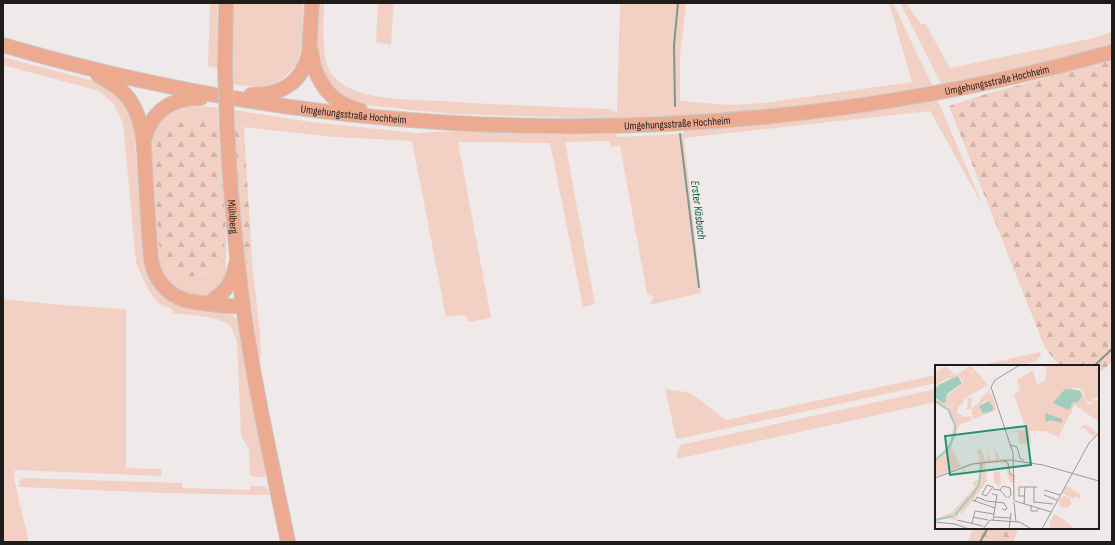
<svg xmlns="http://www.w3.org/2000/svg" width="1115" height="545" font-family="'Sofia Sans Condensed',sans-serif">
	<defs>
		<pattern id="forest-firs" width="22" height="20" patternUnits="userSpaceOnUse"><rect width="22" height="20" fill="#f2d1c4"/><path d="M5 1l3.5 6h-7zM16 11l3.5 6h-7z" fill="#cfb3a8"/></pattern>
	</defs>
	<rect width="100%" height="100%" fill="#efeae9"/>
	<g fill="#f2d1c4">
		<polygon points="210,3 217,3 218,68 208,66"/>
		<polygon points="231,3 303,3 302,43 297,64 283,79 269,86 257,87 232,84"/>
		<path d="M318 3H324C324 22 321 55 330 72 337 82 351 90 362 93 385 100 419 100 444 101 499 105 554 107 610 109L617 113 620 3H686L680 56V101L730 105 763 103 912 82 889 3H893L933 87 851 101 716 115 612 119 453 114 363 105 353 103 331 89 323 78 317 53Z"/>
		<polygon points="378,3 394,3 391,45 376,42"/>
		<polygon points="900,3 906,3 921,24 923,24 925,23 950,68 1094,38 1112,32 1112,44 1017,69 942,85"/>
		<path d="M3 57 94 81 111 89 127 107 133 121 139 188 151 279C153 283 155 287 157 290 170 306 191 310 211 311 218 312 226 311 232 315 237 319 239 325 241 331L267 472C265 480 256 477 250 476L249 450 241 435 237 342C235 336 233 329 229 325 218 316 187 315 173 313L172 309C169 308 164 306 160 304 151 298 140 273 136 263L123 123 113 103 99 91 3 65Z"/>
		<polygon points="937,99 984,208 930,111 684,138 701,293 649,305 654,297 647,294 620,146 611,147 610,141 565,142 595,304 583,307 550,143 458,142 491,318 468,322 466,315 446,317 412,141 334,137 233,126 233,110 311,122 415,133 458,131 573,134 616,134 618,137 677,134 683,133 685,130 797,119"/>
		<path d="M186 106H204L218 108V117L193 118 153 159 155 177 192 276C196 276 201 276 205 274 222 266 224 249 226 231V273L224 286 211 295 198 296 189 295 177 289 168 282 162 272 158 260 155 239 150 143C156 121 165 113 186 106Z"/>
		<polygon points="252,262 260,333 261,357 259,358 245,263"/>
		<polygon points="3,299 62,305 126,309 126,468 161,469 161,476 15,470 14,479 29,542 3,542"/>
		<polygon points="1040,352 1041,356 1034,362 1014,366 977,366"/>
		<polygon points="936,375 936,383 678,439 676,438 665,389 686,392 693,395 726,420"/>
		<polygon points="936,389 936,402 677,459 677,452 680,445"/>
		<polygon points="24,478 182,483 182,488 250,490 250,486 264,486 268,489 270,495 163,493 19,487 19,481"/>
	</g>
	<g fill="url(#forest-firs)">
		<polygon points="1112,60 1112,362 1098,374 1098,366 1059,366 1045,348 949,106 986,94"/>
		<path d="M218 117 226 231C225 241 223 259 216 267 209 275 184 280 175 274 168 270 164 262 160 255L153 159 158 142 172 126 193 118Z"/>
		<polygon points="233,126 244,127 252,262 245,263 236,172"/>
		<polygon points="974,528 1019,528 1013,542 967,542"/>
	</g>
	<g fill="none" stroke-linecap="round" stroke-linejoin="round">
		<g stroke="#7a988d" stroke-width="2">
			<polyline points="675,106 674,45 678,3"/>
			<polyline points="680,134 699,287"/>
			<polyline points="1094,366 1112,349"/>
			<polyline points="980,542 988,528"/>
		</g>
		<defs>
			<g id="major">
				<path id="s1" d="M3 45C363 151 751 153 1112 52"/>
				<path d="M311 50C313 72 324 95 345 105 350 107 355 109 360 110"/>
				<polyline points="225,67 226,3"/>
				<path d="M98 75C111 83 123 89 131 102 146 125 144 156 146 183 147 208 149 234 151 259 154 278 166 294 185 300 190 302 197 302 203 303 216 305 229 307 243 306"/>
				<path d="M251 95C281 95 302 83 309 53L312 3"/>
				<path id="s2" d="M227 127C230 187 235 247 243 306 254 385 272 464 288 542"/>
				<path d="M144 141C150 112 172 97 201 98"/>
				<path d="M214 299C228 290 233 280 236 264"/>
			</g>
		</defs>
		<use href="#major" stroke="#c9c9c9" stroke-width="16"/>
		<use href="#major" stroke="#ecaa91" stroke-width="14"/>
		<defs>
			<polyline id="major-bridge" points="225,67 227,127"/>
		</defs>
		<use href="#major-bridge" stroke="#c9c9c9" stroke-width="16" stroke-linecap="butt"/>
		<use href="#major-bridge" stroke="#ecaa91" stroke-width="14"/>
	</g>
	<g text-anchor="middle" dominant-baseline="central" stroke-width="4" stroke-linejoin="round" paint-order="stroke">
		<g font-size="11" fill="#1e1d1c" stroke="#efeae9">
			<text stroke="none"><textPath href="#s1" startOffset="1005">Umgehungsstraße Hochheim</textPath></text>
			<text stroke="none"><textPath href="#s1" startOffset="358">Umgehungsstraße Hochheim</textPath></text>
			<text stroke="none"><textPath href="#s1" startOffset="682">Umgehungsstraße Hochheim</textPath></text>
			<text stroke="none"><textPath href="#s2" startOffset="90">Mühlberg</textPath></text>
		</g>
		<g font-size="12" font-style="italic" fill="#12614c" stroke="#efeae9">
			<text transform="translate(698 210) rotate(83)">Erster Käsbach</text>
		</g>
	</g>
	<g transform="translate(935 365)">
		<rect width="164" height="164" fill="#efeae9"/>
		<path d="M109 0H164V31L161 34 158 32 157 38 152 36 147 25 143 23H136L146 26 153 39H157L160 34 164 37V57L140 40 124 71 137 78 110 66H95L96 78 84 79 83 67H72L91 65 79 30 85 25 82 15 98 5 102 19 110 16 112 6ZM9 4 17 11 0 21 2 9ZM34 4 40 9 39 11 45 10 41 13 44 12 47 14 33 23 48 14 53 20 25 36 30 34 27 39 20 43 19 40 13 43 0 35 11 37 13 30 28 18 24 9ZM37 32 36 44 42 40 47 48 61 43 62 45 38 54 36 46 40 45 30 44 33 42 32 33ZM150 59 163 68 159 72 149 63 144 64ZM59 81 65 94 78 93 27 102 23 94 27 101 45 96 42 85 46 84 50 95H53L51 83 55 95 61 94ZM69 96 72 99 74 109 80 112V118H76L73 112 71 98H50L52 116 27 149 25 147 21 155 15 154 20 151 19 149 16 152 0 155 17 147 40 122 37 117 45 114 46 99 29 102 32 110 26 104 0 114 27 103 28 105 27 102 33 101 46 98ZM65 106 66 118 64 122 59 117V107ZM131 121 146 129 144 134 140 131 139 134 127 128ZM119 149 128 154 140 164H115V157Z" fill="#f2d1c4"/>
		<path d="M10 1 20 10 36 1 48 14 33 23 46 14 39 12 38 6 32 4 33 7 24 9 26 13 23 11 12 15 17 10 8 4 2 9 0 18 1 7ZM52 23 54 25 58 31 61 44 56 45 58 41 54 36 48 37 43 43 42 40 35 43 44 38 45 34 52 27 55 30ZM0 35 14 43 24 39 22 47 29 52 35 51 37 55 24 60 16 83 26 101 0 112V95L14 81 19 60 12 44ZM159 38 164 39V51L161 54 142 41 147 40 149 43ZM102 41 103 42 111 64 104 58V53L98 46 86 49Z" fill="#f2d1c4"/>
		<path d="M124 137a6 6 0 1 1 12 0a6 6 0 1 1-12 0Z" fill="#f2d1c4"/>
		<path d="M23 11 27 18 12 29 11 37 8 38 0 33V23L5 19ZM130 24 145 26 147 31 143 37 136 38 137 41 133 45 118 38ZM54 36 59 43 55 47 47 48 44 41ZM110 48 127 54V58L116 55 111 57Z" fill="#a2ccbd"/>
		<path fill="none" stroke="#a2ccbd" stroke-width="2" d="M0 36 12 44M0 95 13 84 20 69V60L13 44M44 120 46 99M35 133 44 120M20 150 34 133M0 155 19 151"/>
		<path fill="none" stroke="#9b9897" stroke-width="1" d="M76 80 82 82 85 93 89 96M68 95 73 98 75 109 80 111M0 113 37 99 75 95 108 100 164 116M52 120 58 122 51 131 47 129ZM99 122V138M58 124 65 125 72 133M65 125 68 121 75 123 76 130 73 133M109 125 125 130M57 129 62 130 58 155M109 130 122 135M90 131H84V122H90M37 135 60 143M40 136 42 132 51 136 69 138M79 136 78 88 56 22 60 15 85 0M80 136 116 147M79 137 81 157M99 137 118 139M89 139 90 122H102M96 140V146H102L104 143M67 143 69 145 72 144 69 138M38 152 53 155M59 152 75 153M22 155 48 161M0 157 20 159 34 164M37 158 40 146 59 149M48 164 55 155 84 157 97 164M74 164 76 148M107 164 154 78 164 68"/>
		<path fill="#1f9274" fill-opacity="0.15" stroke="#1f9274" stroke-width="2" d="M91 61 96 100 15 110 10 71Z"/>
		<rect width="164" height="164" fill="none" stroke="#1e1d1c" stroke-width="2"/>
	</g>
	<rect width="1115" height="545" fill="none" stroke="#1e1d1c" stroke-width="8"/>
</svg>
